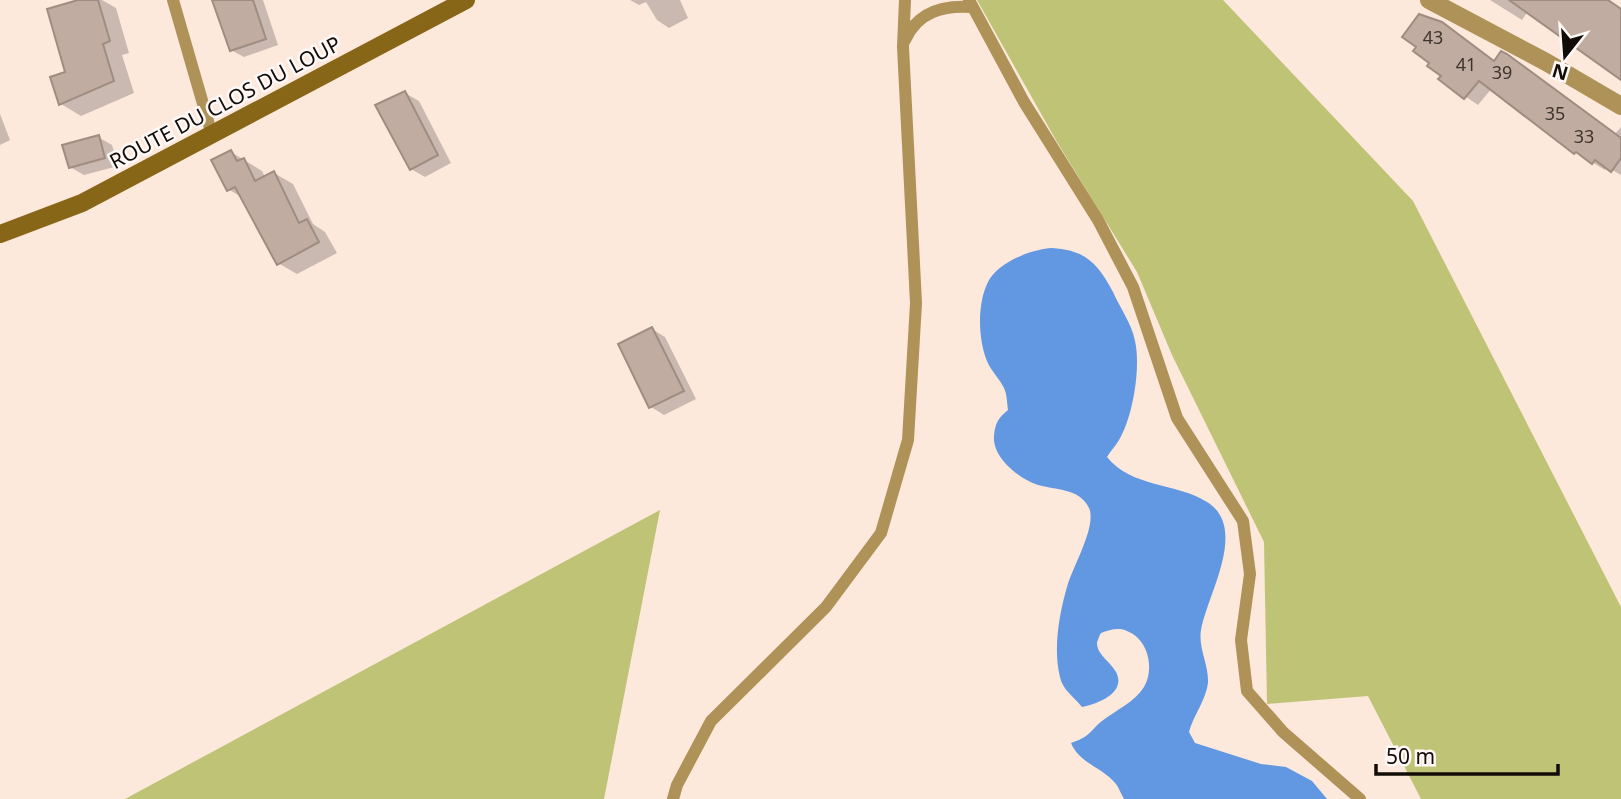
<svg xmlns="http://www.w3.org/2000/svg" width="1621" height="799" font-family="'Noto Sans',sans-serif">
	<rect width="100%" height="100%" fill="#fde8dc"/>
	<g fill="#bfc375">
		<polygon points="977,0 1223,0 1413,201 1621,607 1621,799 1421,799 1368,696 1267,704 1264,542 1172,355 1137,272 1057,142"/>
		<polygon points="660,510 604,799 125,799"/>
	</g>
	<path fill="#6198e1" d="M1052 248C1086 250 1098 264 1113 292 1120 308 1132 324 1135 341 1141 367 1133 417 1119 440 1116 446 1110 451 1107 457 1132 488 1175 482 1207 502 1249 528 1207 595 1201 630 1198 648 1209 665 1208 683 1206 700 1193 716 1189 732L1195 743 1261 764 1286 767 1312 781 1327 799H1124C1121 794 1119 788 1116 784 1102 767 1079 763 1071 743 1076 741 1082 739 1086 736 1092 732 1096 725 1102 721 1116 710 1135 702 1144 687 1155 668 1148 639 1127 631 1119 627 1109 630 1101 633 1100 634 1097 642 1097 643 1097 655 1111 662 1116 672 1127 693 1097 704 1082 707 1074 697 1062 689 1060 677 1053 650 1059 614 1067 587 1073 566 1097 526 1089 508 1080 488 1055 490 1038 485 1019 479 992 457 994 436 995 424 998 418 1008 410 1007 403 1007 394 1004 388 1000 379 991 371 987 361 978 339 977 304 988 282 998 262 1032 249 1052 248Z"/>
	<g fill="#0003">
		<polygon points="84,0 102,0 116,8 129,53 122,55 134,93 81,116 61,104"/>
		<polygon points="214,0 263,0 278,45 244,57 231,50"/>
		<polygon points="630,0 680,0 688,18 669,28 657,20 646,2 639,5"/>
		<polygon points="1490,0 1608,0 1621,9 1621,78 1528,11 1522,20"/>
		<polygon points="1455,32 1495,62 1615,134 1621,127 1621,175 1607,167 1605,170 1575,152 1492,88 1478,105 1440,79"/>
		<polygon points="405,93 419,101 451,163 425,177 411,169"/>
		<polygon points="0,114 10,140 0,145"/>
		<polygon points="98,137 112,145 118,166 84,175 70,167"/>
		<polygon points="231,152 262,171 265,177 274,173 293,184 313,224 325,232 337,253 297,274 278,263 243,198 228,189"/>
		<polygon points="652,329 665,337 696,399 664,415 651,407"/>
	</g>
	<g fill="#c0aca1" stroke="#a08d82" stroke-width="2">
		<polygon points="78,0 98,0 110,41 103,44 114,81 59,105 50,77 65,72 47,9"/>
		<polygon points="212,0 253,0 266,39 230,51"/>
		<polygon points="1509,0 1608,0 1621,9 1621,80"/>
		<polygon points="1419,14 1442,22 1494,61 1501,51 1507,54 1621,138 1621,158 1611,172 1595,160 1592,164 1576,152 1574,154 1479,81 1464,99 1438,79 1441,76 1427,66 1429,63 1413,51 1416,47 1402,37"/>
		<polygon points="405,91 438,155 410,170 375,105"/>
		<polygon points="99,135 105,158 69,168 62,145"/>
		<polygon points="231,150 237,161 244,158 255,181 274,171 299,223 307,219 319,242 277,265 235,187 227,191 211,160"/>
		<polygon points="652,327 684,391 649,408 618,344"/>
	</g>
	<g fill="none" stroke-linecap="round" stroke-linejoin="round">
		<g stroke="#ae9258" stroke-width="12">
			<polyline points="173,0 212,135"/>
			<polyline points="969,0 1024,102 1098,220 1133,287 1177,418 1243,521 1250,574 1241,640 1247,691 1283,732 1360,799"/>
			<path d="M905 40C918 11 944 5 972 7"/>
			<polyline points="673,799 677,785 711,721 826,607 881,533 908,440 916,303 903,47 905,0"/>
		</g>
		<polyline stroke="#ae9258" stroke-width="18" points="1429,0 1546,62 1621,106"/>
		<polyline stroke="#886618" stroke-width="18" points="0,234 82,203 466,0"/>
	</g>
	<g text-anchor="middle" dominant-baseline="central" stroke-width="5" stroke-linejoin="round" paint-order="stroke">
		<g font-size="18" fill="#3e342e">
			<text x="1433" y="37">43</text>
			<text x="1466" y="64">41</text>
			<text x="1502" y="72">39</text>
			<text x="1555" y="113">35</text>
			<text x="1584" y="136">33</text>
		</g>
		<g font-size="21" fill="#120c08" stroke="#fef9f7">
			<text transform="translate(225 102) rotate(-28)">ROUTE DU CLOS DU LOUP</text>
		</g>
	</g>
	<g transform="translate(1565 56) rotate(197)" stroke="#fef9f7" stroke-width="5" paint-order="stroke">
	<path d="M0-5L12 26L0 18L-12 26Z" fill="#120c08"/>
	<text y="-10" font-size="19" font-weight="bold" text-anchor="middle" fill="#120c08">N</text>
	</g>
	<path d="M1376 764v10h182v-10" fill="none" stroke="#120c08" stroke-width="3.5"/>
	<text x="1386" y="764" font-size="21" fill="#120c08" stroke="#fef9f7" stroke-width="5" paint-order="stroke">50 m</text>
</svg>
